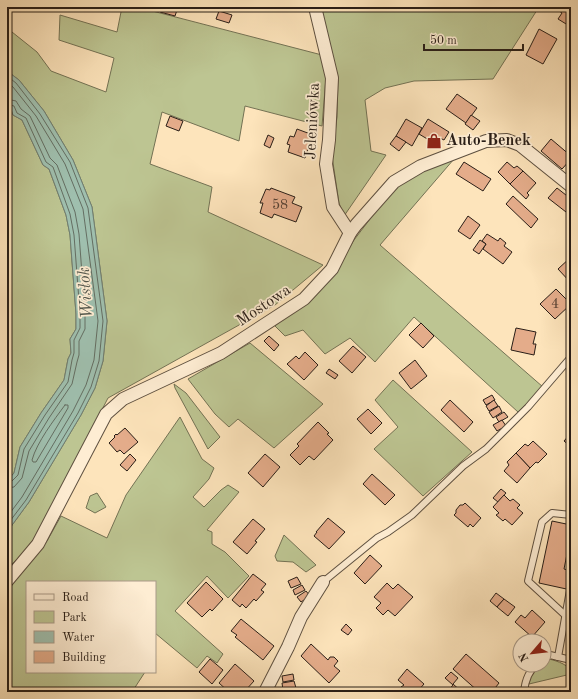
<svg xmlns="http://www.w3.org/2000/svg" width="578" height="699" font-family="'Old Standard TT',serif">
	<rect width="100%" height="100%" fill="#fde4bb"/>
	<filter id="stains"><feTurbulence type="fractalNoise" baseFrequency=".005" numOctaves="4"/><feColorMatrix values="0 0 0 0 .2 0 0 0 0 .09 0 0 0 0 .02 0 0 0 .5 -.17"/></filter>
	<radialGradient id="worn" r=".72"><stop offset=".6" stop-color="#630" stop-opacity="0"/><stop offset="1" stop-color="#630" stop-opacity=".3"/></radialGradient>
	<g fill="#bdc592" stroke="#737254">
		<polygon points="122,7 137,7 322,55 326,77 322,126 245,106 239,141 162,112 150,164 212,187 208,212 323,265 275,305 108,398 38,534 21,555 7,569 7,532 29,502 81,415 95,388 103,361 107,321 92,207 73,160 44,111 19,80 7,71 7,28 37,52 51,71 106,92 114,58 59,40 60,15 117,32"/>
		<polygon points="319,7 539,7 493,79 414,81 385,88 365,100 371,151 386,155 344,216 339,203 332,156 337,117 338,78 329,41"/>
		<polygon points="7,108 11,109 13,115 22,120 43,165 49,169 66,215 70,235 76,314 76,329 70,339 71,353 68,359 64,380 41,413 20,447 14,473 7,481"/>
		<polygon points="454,159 380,245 543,387 518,412 414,317 375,362 350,338 325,354 303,330 285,336 275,326 334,273 354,240 396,185 425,169"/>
		<polygon points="250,343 323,404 274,448 238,419 229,427 215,414 188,379"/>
		<polygon points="393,380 472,452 423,496 374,449 398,427 375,400"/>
		<polygon points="174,384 186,393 220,437 208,449 175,388"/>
		<polygon points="180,417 202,459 214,468 209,479 193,497 204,507 221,490 228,485 239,492 207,530 212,532 212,544 225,552 249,576 228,598 207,576 175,611 223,654 217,663 207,656 197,668 155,633 155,582 27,582 27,672 145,672 132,692 7,692 7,591 47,541 61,516 107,538 126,495"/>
		<polygon points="97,493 106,507 95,513 86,508 90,496"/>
		<polygon points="284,535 316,565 306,572 293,562 277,561 275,556"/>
		<path d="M549 659C557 661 571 665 571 674L529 684 531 675 540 665H544V662Z"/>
	</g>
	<polygon fill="#9fbfae" stroke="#707f72" points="7,71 19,80 44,111 73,160 92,207 107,321 103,361 95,388 81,415 29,502 7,532 7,481 14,473 20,447 41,413 64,380 68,359 71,353 70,339 76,329 76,314 70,235 66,215 49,169 43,165 22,120 13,115 11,109 7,108"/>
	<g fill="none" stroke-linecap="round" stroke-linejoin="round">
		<g stroke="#646e62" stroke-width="1">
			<polyline points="7,76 16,83 40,114 70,162 88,208 103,321 99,361 91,387 78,413 26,500 7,525"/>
			<polyline points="7,82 13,87 36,116 65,164 83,209 98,321 94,360 86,385 73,411 22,497 7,517"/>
			<polyline points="7,99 16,101 21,109 30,116 50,158 57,165 75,212 79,234 85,314 85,329 79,341 79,355 77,362 72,384 49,418 29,451 22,478 14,487 7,488"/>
			<polyline points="7,104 14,106 17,113 26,118 46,162 53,167 70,214 74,235 80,314 80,328 74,340 74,353 72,360 68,382 45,415 24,449 18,475 11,482 7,483"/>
			<path d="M65 405H68V408L36 462H33L32 460C37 442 54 420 65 405Z"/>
		</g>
	</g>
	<g fill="#e4ac8a" stroke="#291e17">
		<polygon points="161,7 178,7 175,16 160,12"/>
		<polygon points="556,7 571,7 571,27 558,19 562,13 555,8"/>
		<polygon points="219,11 232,15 229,23 216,19"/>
		<polygon points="539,29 557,39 543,64 526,55"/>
		<polygon points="457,94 477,108 466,123 446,109"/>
		<polygon points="471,115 480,121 473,130 465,124"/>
		<polygon points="170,116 183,121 179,131 166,126"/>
		<polygon points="406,119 422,128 412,146 396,136"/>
		<polygon points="428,119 449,132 444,140 438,137 434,143 419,134"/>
		<polygon points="297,129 313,135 305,158 288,152 290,145 287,144 290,136 294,137"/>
		<polygon points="268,135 274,138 270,148 264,145"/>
		<polygon points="396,136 406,142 399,151 390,144"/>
		<polygon points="551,139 571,156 571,159 562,169 541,151"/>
		<polygon points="464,162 491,179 483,191 456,174"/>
		<polygon points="507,162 514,168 517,166 523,171 510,184 498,172"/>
		<polygon points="523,171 536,183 527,193 529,195 526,199 510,184"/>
		<polygon points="271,188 295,197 292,203 302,207 296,222 274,214 272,218 260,213 263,203 260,203 266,189 270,190"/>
		<polygon points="557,188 571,199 571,205 566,212 548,198"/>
		<polygon points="513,196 538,219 531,228 506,204"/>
		<polygon points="468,216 480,225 470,239 458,231"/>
		<polygon points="487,234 498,241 500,238 506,243 504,246 512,252 503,264 483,249 486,244 482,241"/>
		<polygon points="480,240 486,244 479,254 473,250"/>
		<polygon points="571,257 571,283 558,269"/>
		<polygon points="556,289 571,304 555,319 540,304"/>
		<polygon points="421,323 434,336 423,348 409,335"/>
		<polygon points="516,328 536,332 533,344 536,344 534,355 511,350"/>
		<polygon points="269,336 279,345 274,351 264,341"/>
		<polygon points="353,346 366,357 352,373 339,361"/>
		<polygon points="305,352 318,365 304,380 287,364 296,356 299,359"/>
		<polygon points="415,360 427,376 411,389 399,373"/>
		<polygon points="329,369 338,375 335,379 326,373"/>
		<polygon points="492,395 495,400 486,405 483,400"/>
		<polygon points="450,400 473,422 464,432 441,410"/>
		<polygon points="494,400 498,406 489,411 486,406"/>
		<polygon points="499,406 502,412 493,418 489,412"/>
		<polygon points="368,409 382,423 371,434 357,419"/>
		<polygon points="504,412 508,417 499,422 496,417"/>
		<polygon points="502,420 506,426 497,431 493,425"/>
		<polygon points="318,422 329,433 327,434 333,440 314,460 309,456 300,465 290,455 299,446 297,444"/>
		<polygon points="125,428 138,442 124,454 120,450 117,452 109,443 115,437 114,436 116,434 117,435"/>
		<polygon points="571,433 571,447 564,441"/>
		<polygon points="533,441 547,454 538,463 536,462 530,468 516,453 525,444 528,446"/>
		<polygon points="516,453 530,468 517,483 504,471 509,465 507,462"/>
		<polygon points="130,454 136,460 127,471 120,465"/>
		<polygon points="265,454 280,467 263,487 248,473"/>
		<polygon points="372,474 395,495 385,505 363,484"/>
		<polygon points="501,489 506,493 498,502 493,498"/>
		<polygon points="504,495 510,501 513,499 520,505 517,508 523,513 512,525 505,519 503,521 496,515 499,513 493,507"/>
		<polygon points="465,503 481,518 473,527 470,524 468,527 454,515 456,513 456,510 460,505 463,505"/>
		<polygon points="328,518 345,532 329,549 314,536 317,532 316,532"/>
		<polygon points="253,519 265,529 255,541 257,542 247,554 233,542"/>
		<polygon points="552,521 571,525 571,544 569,544 564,569 571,571 571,590 539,583"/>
		<polygon points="370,555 382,566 365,584 354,573"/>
		<polygon points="253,574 266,584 261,590 264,592 256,601 254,599 246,608 242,604 240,607 232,600"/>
		<polygon points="297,577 301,584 291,588 288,581"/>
		<polygon points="206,582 223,599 212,611 210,609 202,617 187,603"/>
		<polygon points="387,583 393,589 398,584 413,597 395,616 388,610 383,615 376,608 381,603 374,597"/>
		<polygon points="302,585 305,590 295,595 293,590"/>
		<polygon points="306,591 310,596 301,602 297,597"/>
		<polygon points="496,593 504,599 497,607 490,601"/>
		<polygon points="504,599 515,607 508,616 497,607"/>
		<polygon points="532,610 545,622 532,637 515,622 521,615 525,618"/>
		<polygon points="241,619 274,646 263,660 235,637 237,635 231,631"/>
		<polygon points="346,624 352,630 348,635 341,630"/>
		<polygon points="311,644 328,660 330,657 334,657 338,661 334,666 340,671 329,683 301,656"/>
		<polygon points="466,654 499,683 492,692 479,692 453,669"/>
		<polygon points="210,659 223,670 212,684 199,672"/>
		<polygon points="235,664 254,681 244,692 229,692 219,683"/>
		<polygon points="407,669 424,684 417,692 412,692 408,689 406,691 401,687 404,685 398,680"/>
		<polygon points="451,672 458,678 453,684 462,692 447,692 453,685 445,678"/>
		<polygon points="293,674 294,680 283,682 282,676"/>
		<polygon points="294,681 296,688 283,690 282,683"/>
	</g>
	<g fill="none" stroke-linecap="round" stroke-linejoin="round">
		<defs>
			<g id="service">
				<polyline points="323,582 377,538 388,532 412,515 463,466 486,449 528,407 571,357"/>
				<polyline points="565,615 528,581 542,522 552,513 571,515"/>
				<polyline points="558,657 570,590"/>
				<polyline points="544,659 550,655 571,660"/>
				<path d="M524 692C525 682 528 671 537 665"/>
			</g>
			<g id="minor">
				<polyline points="315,7 332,78 329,140 326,164 333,207 350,233"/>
				<polyline points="7,581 38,544 106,414 123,399 221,353 304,299 332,269 350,233 356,225 394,182 421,166 486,141 507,140 520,145 571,186"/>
				<polyline points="265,692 288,647 301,617 323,582"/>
			</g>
		</defs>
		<use href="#service" stroke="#5e5040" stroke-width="8"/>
		<use href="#minor" stroke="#5e5040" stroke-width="14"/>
		<use href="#service" stroke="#feedd3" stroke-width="6"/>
		<use href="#minor" stroke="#feedd3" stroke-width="12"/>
	</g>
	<defs>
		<symbol id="shop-bare" viewBox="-9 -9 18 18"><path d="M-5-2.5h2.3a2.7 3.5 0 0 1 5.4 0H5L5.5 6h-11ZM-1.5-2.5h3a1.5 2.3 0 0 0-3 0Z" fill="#8f2418" stroke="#feedd3" stroke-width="2.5" paint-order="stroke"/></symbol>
	</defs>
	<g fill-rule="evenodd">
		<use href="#shop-bare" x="423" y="130" width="22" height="22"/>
	</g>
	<g text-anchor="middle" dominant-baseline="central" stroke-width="3.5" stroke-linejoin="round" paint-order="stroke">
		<g font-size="14" fill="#584234">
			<text x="280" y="205">58</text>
			<text x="555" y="304">4</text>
		</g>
		<g font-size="16" fill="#291e17" stroke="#feedd3">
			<text transform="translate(313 121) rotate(-87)">Jeleniówka</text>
			<text transform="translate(264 306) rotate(-34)">Mostowa</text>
		</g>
		<g font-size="16" font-weight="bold" fill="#291e17" stroke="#feedd3" text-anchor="start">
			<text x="446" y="141">Auto-Benek</text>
		</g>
		<g font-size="17" font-style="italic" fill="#52564c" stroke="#feedd3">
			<text transform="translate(86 293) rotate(-94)">Wisłok</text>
		</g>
	</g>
	<rect width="578" height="699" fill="none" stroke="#fde4bb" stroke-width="24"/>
	<rect x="8" y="8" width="562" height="683" fill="none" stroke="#291e17" stroke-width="2"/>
	<rect x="12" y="12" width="554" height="675" fill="none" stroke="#291e17"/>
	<rect x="26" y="581" width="130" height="92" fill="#feedd3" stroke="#a99a88"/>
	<rect x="34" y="594" width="20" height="6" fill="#feedd3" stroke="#a99a88"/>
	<text x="62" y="601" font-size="12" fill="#291e17">Road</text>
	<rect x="34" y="611" width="20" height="12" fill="#bdc592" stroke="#a99a88"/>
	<text x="62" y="621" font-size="12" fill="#291e17">Park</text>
	<rect x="34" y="631" width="20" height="12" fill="#9fbfae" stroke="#a99a88"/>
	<text x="62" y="641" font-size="12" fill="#291e17">Water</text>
	<rect x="34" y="651" width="20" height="12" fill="#e4ac8a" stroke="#a99a88"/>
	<text x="62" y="661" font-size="12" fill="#291e17">Building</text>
	<g transform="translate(532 653) rotate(242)"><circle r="19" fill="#feedd3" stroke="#a99a88"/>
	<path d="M0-3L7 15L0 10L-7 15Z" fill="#8f2418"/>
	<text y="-6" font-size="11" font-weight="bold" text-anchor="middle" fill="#291e17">N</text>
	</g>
	<path d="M424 44v6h99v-6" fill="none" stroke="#291e17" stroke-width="2"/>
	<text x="430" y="44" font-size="12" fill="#291e17" stroke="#feedd3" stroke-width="3" paint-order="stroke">50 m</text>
	<rect width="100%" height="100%" filter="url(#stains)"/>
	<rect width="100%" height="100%" fill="url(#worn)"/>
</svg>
